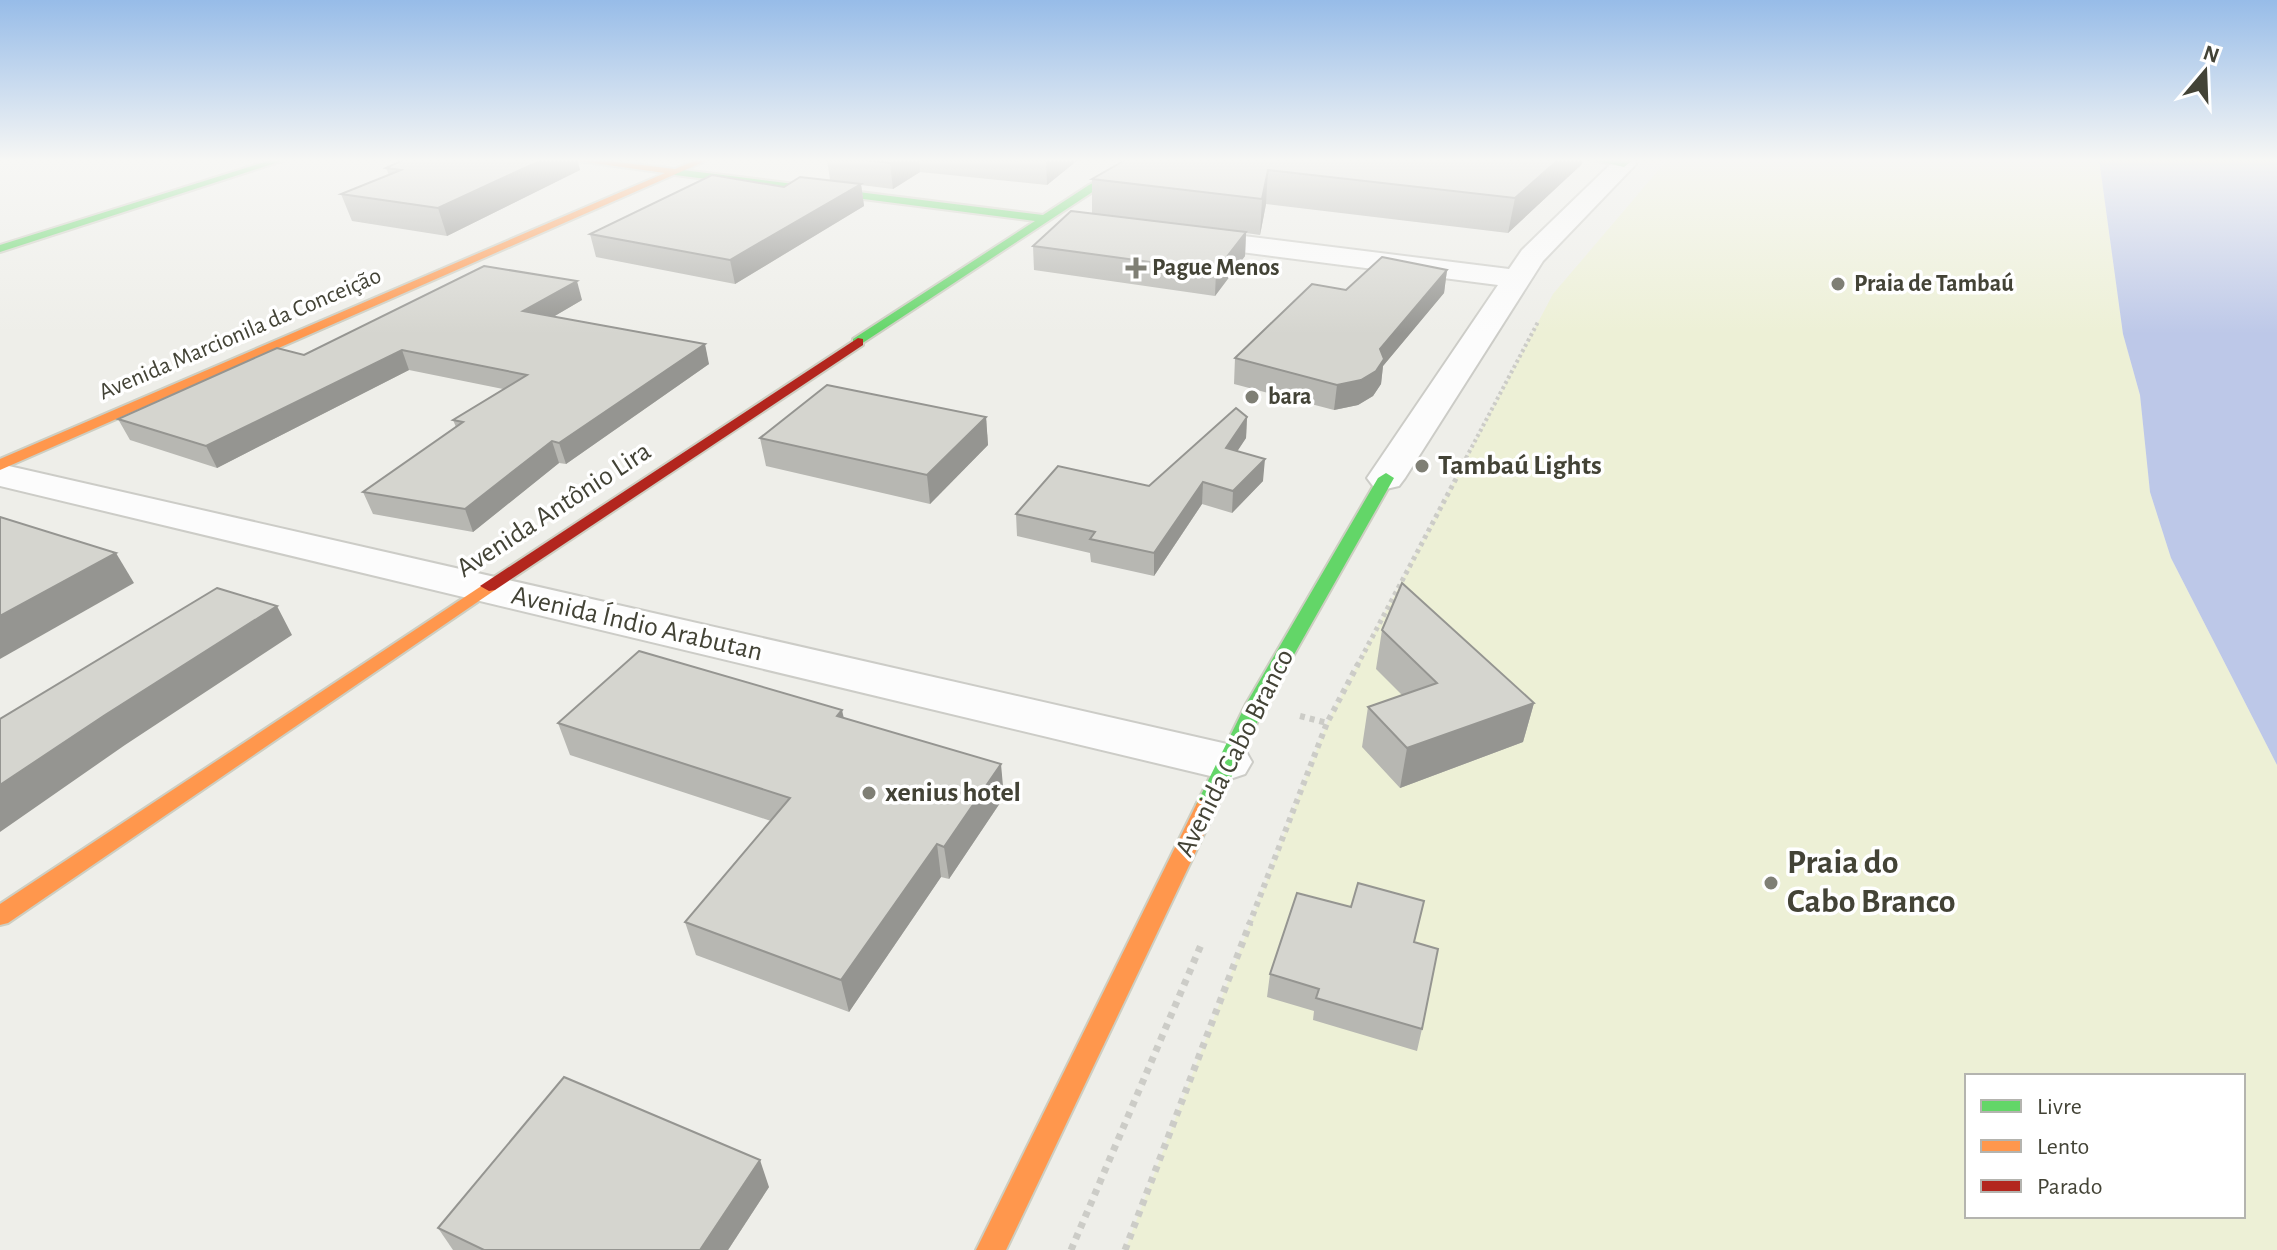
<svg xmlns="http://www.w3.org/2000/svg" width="2277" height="1250" font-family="'Alegreya Sans',sans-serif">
	<rect width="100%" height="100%" fill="#eeeee9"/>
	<path fill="#edf0d6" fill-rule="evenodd" d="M1668 159H2099L2123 334 2140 395 2150 492 2171 558 2277 765V1250H1125L1327 723 1553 294ZM1967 1076H2243V1216H1967Z"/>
	<polygon fill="#bdc8e8" points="2099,159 2277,159 2277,765 2171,558 2150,492 2140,395 2123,334"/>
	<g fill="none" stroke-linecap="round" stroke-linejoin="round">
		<defs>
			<g id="street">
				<polygon points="1616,159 1632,159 1636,164 1543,261 1405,478 1399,486 1386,489 1373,486 1367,478 1498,285 1187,245 1178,243 1174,237 1178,231 1187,229 1509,269 1522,250"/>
				<polygon points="0,464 1227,744 1245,750 1252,762 1245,774 1227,780 0,486"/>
			</g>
			<g id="fast">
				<polygon points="274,159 288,159 0,252 0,245"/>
				<polygon points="1138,159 1150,159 1097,189 858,346 853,345 853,339 1035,221 675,175 670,172 675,169 1043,215 1089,185"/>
				<polygon points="1589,159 1634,159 1624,167"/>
				<polygon points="1386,473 1394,478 1266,704 1218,805 1215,810 1207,813 1199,810 1196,805 1246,704 1378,478"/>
			</g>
			<g id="slow">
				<polygon points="564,159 592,159 675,169 698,159 710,159 0,470 0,459 665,173"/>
				<polygon points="489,581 498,586 495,590 8,923 0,925 0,904"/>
				<polygon points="1207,797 1215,800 1218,805 1006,1250 976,1250 1196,805 1199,800"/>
			</g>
			<polygon id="jam" points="858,338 863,339 863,345 495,590 489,591 480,586"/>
		</defs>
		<use href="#street" stroke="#ccccc7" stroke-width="4"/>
		<use href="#fast" stroke="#cdcec2" stroke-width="4"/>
		<use href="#slow" stroke="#cdcec2" stroke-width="4"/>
		<use href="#jam" stroke="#cdcec2" stroke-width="4"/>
		<polyline stroke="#ccccc7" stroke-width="4" stroke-dasharray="3 3" stroke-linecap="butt" points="1466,458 1538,322"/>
		<polyline stroke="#ccccc7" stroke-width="5" stroke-dasharray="4 4" stroke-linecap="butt" points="1357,666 1468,456"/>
		<g stroke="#ccccc7" stroke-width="6" stroke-dasharray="5 5" stroke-linecap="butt">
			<polyline points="1300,716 1327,723"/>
			<polyline points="1249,925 1327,723 1358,664"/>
		</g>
		<g stroke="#ccccc7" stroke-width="7" stroke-dasharray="6 6" stroke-linecap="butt">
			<polyline points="1071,1250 1201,945"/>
			<polyline points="1125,1250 1250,923"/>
		</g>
		<use href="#street" fill="#fcfcfc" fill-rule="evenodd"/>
		<use href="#fast" fill="#63d668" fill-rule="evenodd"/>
		<use href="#slow" fill="#ff974d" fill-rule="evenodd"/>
		<use href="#jam" fill="#b3261e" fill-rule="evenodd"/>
	</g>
	<g fill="#b7b7b2">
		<polygon points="402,159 577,159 580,170 447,236 352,221 341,194 389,175 386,168 402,160"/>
		<polygon points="827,159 1079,159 1047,185 920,172 893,189 861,185 864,206 735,284 596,257 590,234 784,187 830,180"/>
		<polygon points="1127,159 1582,164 1508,233 1266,204 1260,235 1246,233 1245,256 1215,296 1034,270 1033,246 1092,213 1092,179"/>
		<polygon points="1447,270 1444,293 1383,366 1381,384 1373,396 1358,405 1334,410 1234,384 1235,358 1346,290"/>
		<polygon points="582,300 553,317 709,364 566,464 559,463 473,532 373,514 363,492 456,427 453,420 503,389 409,370 217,468 130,440 118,419 304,355"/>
		<polygon points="986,417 988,445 930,504 766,466 760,438"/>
		<polygon points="1247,417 1246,438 1237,451 1263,481 1232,513 1202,504 1154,576 1091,562 1090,553 1017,536 1016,514 1149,486"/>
		<polygon points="1382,630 1534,703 1523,742 1400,788 1362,747 1368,707 1402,695 1376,669"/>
		<polygon points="844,719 1004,797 949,879 941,877 849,1012 696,955 685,922 771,821 570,755 558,723"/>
		<polygon points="1415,943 1422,1029 1417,1051 1313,1020 1314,1011 1267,997 1270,974"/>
		<polygon points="769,1187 728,1250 453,1250 438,1228"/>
	</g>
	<g fill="#959591">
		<polygon points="544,159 577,159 580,170 447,236 438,208"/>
		<polygon points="897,159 919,159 920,172 893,189 890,163"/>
		<polygon points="1046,159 1079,159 1047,185"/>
		<polygon points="1559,159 1583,159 1582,164 1508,233 1515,198"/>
		<polygon points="1268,170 1266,204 1260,235 1262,199"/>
		<polygon points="861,184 864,206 735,284 730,260"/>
		<polygon points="1246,232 1245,256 1215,296 1216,271"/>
		<polygon points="1447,270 1444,293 1383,366 1381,384 1373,396 1358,405 1334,410 1337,385 1380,349"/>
		<polygon points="577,281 582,300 529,331 523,311"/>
		<polygon points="705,344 709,364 566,464 559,443"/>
		<polygon points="402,350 409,370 217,468 206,446"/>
		<polygon points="986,417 988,445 930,504 927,475"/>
		<polygon points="1247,417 1246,438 1225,470 1226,448"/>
		<polygon points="552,441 559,463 473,532 465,509"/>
		<polygon points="1265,459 1263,481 1232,513 1233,491"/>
		<polygon points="1203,482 1202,504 1154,576 1154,553"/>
		<polygon points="116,553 134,583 0,659 0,616"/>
		<polygon points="277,606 292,635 125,745 0,832 0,785 105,715"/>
		<polygon points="1534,703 1523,742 1400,788 1407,748"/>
		<polygon points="842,710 849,742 837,716"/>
		<polygon points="1001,764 1004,797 949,879 944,847"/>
		<polygon points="937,844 941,877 849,1012 841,980"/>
		<polygon points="760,1160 769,1187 728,1250 700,1250"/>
	</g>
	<g fill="#d5d5cf" stroke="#959591" stroke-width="2">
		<polygon points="405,159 544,159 438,208 341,194 401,170 386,168"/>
		<polygon points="857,159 897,159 890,163"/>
		<polygon points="1127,159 1559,159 1515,198 1268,170 1262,199 1092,179"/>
		<polygon points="712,175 784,187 800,177 861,184 730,260 590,234"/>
		<polygon points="1071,211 1246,232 1216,271 1033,246"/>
		<polygon points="1382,257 1447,270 1380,349 1384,359 1376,371 1361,380 1337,385 1235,358 1312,284 1346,290"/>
		<polygon points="484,266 577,281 523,311 705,344 559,443 552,441 465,509 363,492 463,422 453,420 527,375 402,350 206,446 118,419 277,348 304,355"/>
		<polygon points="827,385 986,417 927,475 760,438"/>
		<polygon points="1236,408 1247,417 1226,448 1265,459 1233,491 1203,482 1154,553 1090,539 1095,532 1016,514 1058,466 1149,486"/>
		<polygon points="0,517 116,553 0,616"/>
		<polygon points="1402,583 1534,703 1407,748 1368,707 1437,683 1382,630"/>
		<polygon points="217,588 277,606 105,715 0,785 0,719"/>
		<polygon points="639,651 842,710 837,716 1001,764 944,847 937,844 841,980 685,922 790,798 558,723"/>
		<polygon points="1358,883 1424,901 1414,942 1438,949 1422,1029 1316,998 1319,989 1270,974 1297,893 1351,907"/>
		<polygon points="564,1077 760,1160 700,1250 484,1250 438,1228"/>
	</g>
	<linearGradient id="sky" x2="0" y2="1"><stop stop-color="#97bce8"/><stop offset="0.48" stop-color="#f7f7f5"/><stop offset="1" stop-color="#f7f7f5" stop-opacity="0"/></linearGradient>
	<rect width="2277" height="334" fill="url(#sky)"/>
	<g fill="#7f7f75" stroke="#fff" stroke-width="3">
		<path d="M1132 256h8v8h8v8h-8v8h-8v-8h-8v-8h8z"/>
		<circle cx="1838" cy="284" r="8"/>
		<circle cx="1252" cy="397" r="8"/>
		<circle cx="1422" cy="466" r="8"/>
		<circle cx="869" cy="793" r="8"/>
		<circle cx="1771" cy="883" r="8"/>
	</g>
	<g text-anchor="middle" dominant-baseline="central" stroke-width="7" stroke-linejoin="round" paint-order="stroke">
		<g font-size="24" font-weight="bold" fill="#434336" stroke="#fff" text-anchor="start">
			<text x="1152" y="268">Pague Menos</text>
			<text x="1854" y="284">Praia de Tambaú</text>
			<text x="1268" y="397">bara</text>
		</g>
		<g font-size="24" fill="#434336" stroke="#fff">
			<text transform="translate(240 334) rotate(-23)">Avenida Marcionila da Conceição</text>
		</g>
		<g font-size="28" font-weight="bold" fill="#434336" stroke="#fff" text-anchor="start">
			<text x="1438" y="466">Tambaú Lights</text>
			<text x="885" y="793">xenius hotel</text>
		</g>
		<g font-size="28" fill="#434336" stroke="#fff">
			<text transform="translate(554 510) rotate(-33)">Avenida Antônio Lira</text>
			<text transform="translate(637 624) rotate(13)">Avenida Índio Arabutan</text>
			<text transform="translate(1235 753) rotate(-63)">Avenida Cabo Branco</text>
		</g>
		<g font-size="34" font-weight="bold" fill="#434336" stroke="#fff" text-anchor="start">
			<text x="1787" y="863">Praia do<tspan x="1787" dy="39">Cabo Branco</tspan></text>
		</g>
	</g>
	<rect x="1965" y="1074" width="280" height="144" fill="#ffffff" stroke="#b4b4af" stroke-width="2"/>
	<rect x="1981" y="1100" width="40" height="12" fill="#63d668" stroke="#b4b4af" stroke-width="2"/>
	<text x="2037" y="1114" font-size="24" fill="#434336">Livre</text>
	<rect x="1981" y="1140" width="40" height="12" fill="#ff974d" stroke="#b4b4af" stroke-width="2"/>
	<text x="2037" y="1154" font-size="24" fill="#434336">Lento</text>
	<rect x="1981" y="1180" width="40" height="12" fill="#b3261e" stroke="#b4b4af" stroke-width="2"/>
	<text x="2037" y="1194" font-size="24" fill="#434336">Parado</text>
	<g transform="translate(2205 72) rotate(19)" stroke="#ffffff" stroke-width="6" paint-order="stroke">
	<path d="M0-6L14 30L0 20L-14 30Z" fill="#434336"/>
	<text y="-12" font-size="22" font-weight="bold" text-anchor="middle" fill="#434336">N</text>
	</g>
</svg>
